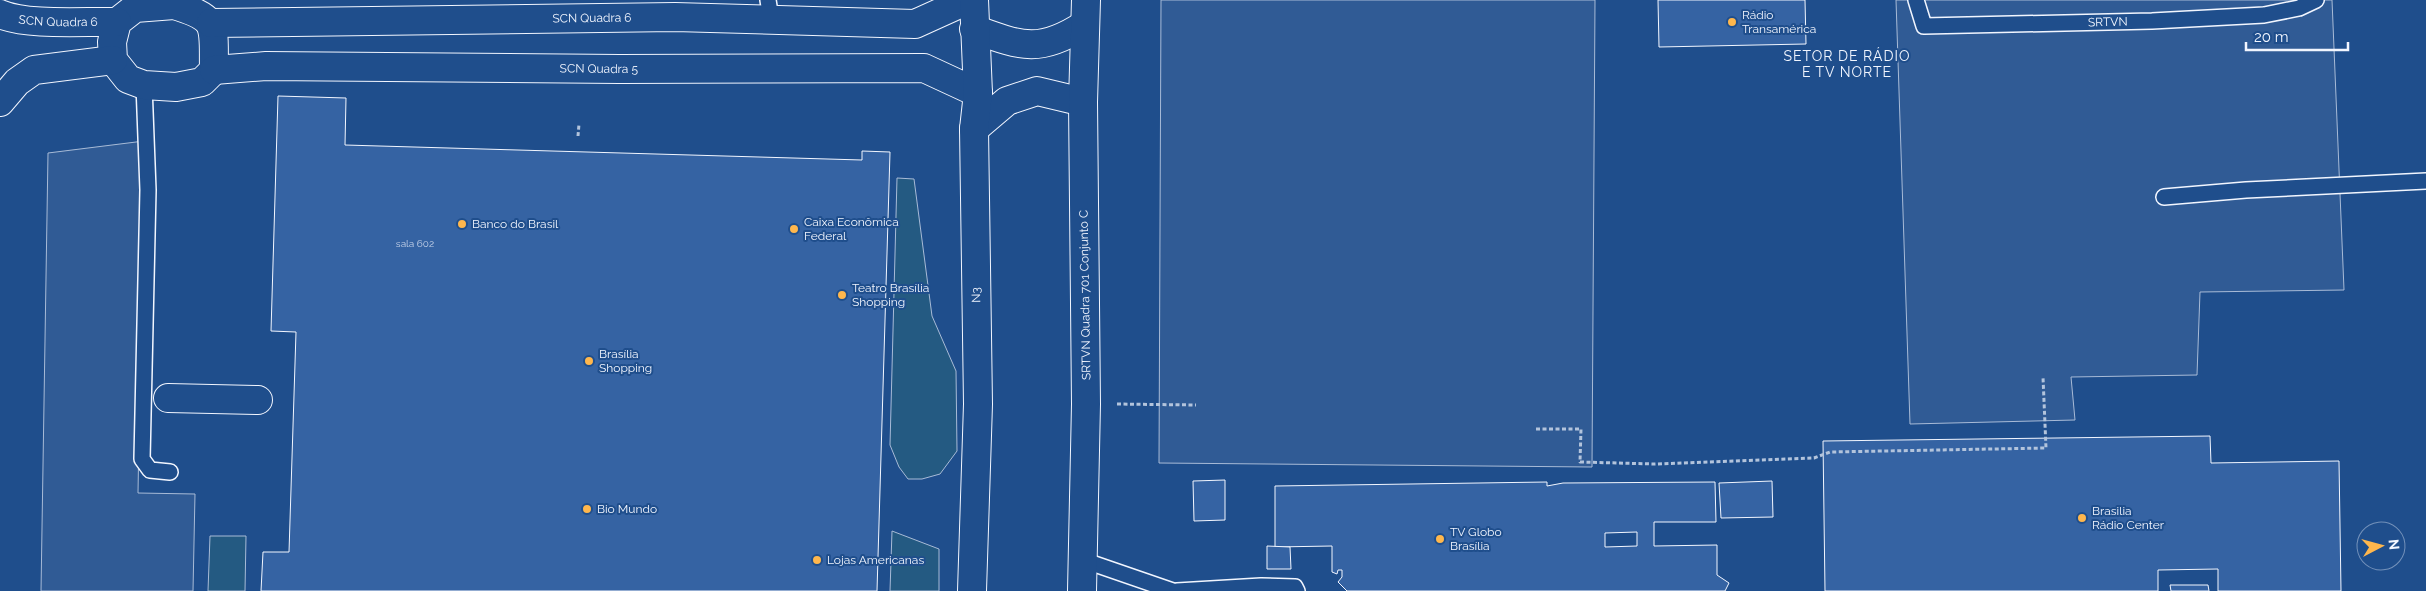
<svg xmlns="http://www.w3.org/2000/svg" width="2426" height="591" font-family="Raleway,sans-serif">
	<rect width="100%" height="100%" fill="#1f4e8c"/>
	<g fill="#245a82" stroke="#a8bbd7">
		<polygon points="897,178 914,179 932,316 956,371 957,451 940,474 922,479 908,479 899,467 890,445"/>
		<polygon points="892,531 939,549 939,591 890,591"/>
		<polygon points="210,536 246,536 245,591 208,591"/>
	</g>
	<g fill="#305b95" stroke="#a8bbd7">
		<polygon points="1161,0 1595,0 1592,467 1159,463"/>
		<polygon points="1896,0 2332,0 2344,290 2200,292 2197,375 2071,377 2075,420 1910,424"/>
		<polygon points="144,141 138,493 195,494 193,591 41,591 48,153"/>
	</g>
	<g fill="#3563a3" stroke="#f2f6ff" fill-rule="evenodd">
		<polygon points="1658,0 1805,0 1806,44 1659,47"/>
		<polygon points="278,96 346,98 345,145 862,160 862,151 890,152 877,591 261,591 263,552 289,552 296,332 271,331"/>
		<polygon points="2210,436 2211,463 2339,461 2341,591 2218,591 2218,569 2158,570 2158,591 1825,591 1823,441"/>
		<polygon points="1225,480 1225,520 1194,521 1193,481"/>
		<polygon points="1772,481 1773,517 1721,518 1719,483"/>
		<path d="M1547 482V486L1563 483 1715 482 1716 522H1654V546L1717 545V575L1729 583 1725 591H1347L1338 582 1342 577V570H1338L1337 574 1332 572V546L1275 547V486ZM1637 532V546L1605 547V533Z"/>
		<polygon points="1267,546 1290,547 1291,569 1267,569"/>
		<polygon points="2170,585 2208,585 2209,591 2171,591"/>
	</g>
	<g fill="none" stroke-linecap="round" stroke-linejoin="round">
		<defs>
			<g id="lane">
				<polyline points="768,0 771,19"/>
				<path id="s1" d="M1916 0 1924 26 2152 21 2264 15 2299 8 2316 0"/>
				<polyline points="144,85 148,190 142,459 150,470 170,472"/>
				<polyline points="2164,197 2246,190 2426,181"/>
				<polyline points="1083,560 1173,591"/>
				<polyline points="1177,591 1261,586 1295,587 1297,591"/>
			</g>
			<polyline id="street" points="168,398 258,400"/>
			<g id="secondary">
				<path d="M174 5C220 19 213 25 214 70L202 82 176 87 144 85 128 79 113 60 112 42 117 22 135 8Z"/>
				<path id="s2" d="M0 14C28 26 85 21 117 22"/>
				<path id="s3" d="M211 23 675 17 915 24 968 0"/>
				<path d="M974 29C1021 46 1039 54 1084 25"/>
				<path id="s4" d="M214 70 266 66 620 69 924 68 978 93"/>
				<polyline points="0,102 17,82 34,70 113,60"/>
				<polyline points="974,129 1007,101 1037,91 1083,102"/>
				<polyline points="972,591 978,404 974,129 978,93 974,0"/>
				<polyline points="1082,591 1086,404 1083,102 1086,0"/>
			</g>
		</defs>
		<use href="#lane" stroke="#f2f6ff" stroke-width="18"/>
		<use href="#street" stroke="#f2f6ff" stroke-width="30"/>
		<use href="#secondary" stroke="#f2f6ff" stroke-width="30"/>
		<g stroke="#b3c4dc" stroke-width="3" stroke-dasharray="4 2.5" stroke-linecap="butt">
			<polyline points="578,136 579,124"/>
			<polyline points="1117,404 1196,405"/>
			<polyline points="1536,429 1581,429 1580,462 1655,464 1814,458 1830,452 2046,448 2043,377"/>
		</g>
		<use href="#lane" stroke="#1f4e8c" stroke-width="15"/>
		<use href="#street" stroke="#1f4e8c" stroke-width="28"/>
		<use href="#secondary" stroke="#1f4e8c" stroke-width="28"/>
	</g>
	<g fill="#ffb74d" stroke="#1f4e8c" stroke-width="2">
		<circle cx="1732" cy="22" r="5"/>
		<circle cx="462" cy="224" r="5"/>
		<circle cx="794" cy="229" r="5"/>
		<circle cx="842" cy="295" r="5"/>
		<circle cx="589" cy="361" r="5"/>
		<circle cx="587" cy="509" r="5"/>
		<circle cx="2082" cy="518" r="5"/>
		<circle cx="1440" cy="539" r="5"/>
		<circle cx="817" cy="560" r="5"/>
	</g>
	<g text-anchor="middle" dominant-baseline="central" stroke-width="4" stroke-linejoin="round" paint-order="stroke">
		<g font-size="10" fill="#c3d1e8">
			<text x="415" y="243">sala 602</text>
		</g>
		<g font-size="12" fill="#f2f6ff" stroke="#1f4e8c" text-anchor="start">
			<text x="1742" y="15">Rádio<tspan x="1742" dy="14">Transamérica</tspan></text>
			<text x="804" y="222">Caixa Econômica<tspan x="804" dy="14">Federal</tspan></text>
			<text x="472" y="224">Banco do Brasil</text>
			<text x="852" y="288">Teatro Brasília<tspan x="852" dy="14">Shopping</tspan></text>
			<text x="599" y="354">Brasília<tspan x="599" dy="14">Shopping</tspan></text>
			<text x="597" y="509">Bio Mundo</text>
			<text x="2092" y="511">Brasilia<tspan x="2092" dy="14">Rádio Center</tspan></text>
			<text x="1450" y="532">TV Globo<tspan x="1450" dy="14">Brasília</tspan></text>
			<text x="827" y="560">Lojas Americanas</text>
		</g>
		<g font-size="12" fill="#f2f6ff" stroke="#1f4e8c">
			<text stroke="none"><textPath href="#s3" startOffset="381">SCN Quadra 6</textPath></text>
			<text stroke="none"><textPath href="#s2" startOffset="59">SCN Quadra 6</textPath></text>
			<text stroke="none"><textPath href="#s1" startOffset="211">SRTVN</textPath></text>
			<text stroke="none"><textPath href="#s4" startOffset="385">SCN Quadra 5</textPath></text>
			<text transform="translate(976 295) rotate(-91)">N3</text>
			<text transform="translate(1085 295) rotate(-91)">SRTVN Quadra 701 Conjunto C</text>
		</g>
		<g font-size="14" letter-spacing="1" fill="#f2f6ff" stroke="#1f4e8c">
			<text x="1847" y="56">SETOR DE RÁDIO<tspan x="1847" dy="16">E TV NORTE</tspan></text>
		</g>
	</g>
	<g transform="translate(2381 546) rotate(84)"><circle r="24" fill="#1f4e8c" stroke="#7391ba"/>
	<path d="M0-4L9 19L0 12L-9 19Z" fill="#ffb74d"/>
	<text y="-8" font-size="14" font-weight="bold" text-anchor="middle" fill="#f2f6ff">N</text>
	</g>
	<path d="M2246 42v8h102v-8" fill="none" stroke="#f2f6ff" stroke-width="2.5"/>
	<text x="2254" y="42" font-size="15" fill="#f2f6ff" stroke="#1f4e8c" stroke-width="4" paint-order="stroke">20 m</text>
</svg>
